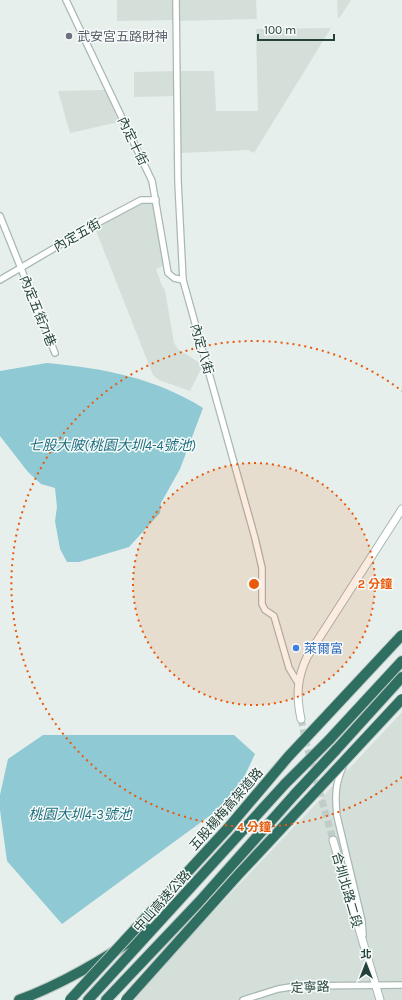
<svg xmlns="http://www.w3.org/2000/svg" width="402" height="1000" font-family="Karla,'Noto Sans TC',sans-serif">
	<rect width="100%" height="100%" fill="#e6efeb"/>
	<g fill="#d4dfda">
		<polygon points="117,0 174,0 175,20 117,21"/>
		<polygon points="179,0 256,0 257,19 179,21"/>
		<polygon points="337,0 351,0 340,17 338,18"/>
		<polygon points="331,28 254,153 248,150 181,153 181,71 214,71 216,111 258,111 256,29"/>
		<polygon points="177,71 178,96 134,97 134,72"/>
		<polygon points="102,90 105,90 119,122 70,133 58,91"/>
		<polygon points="136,204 153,204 156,206 165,265 156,269 162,286 165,290 174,343 178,349 203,365 190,391 159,380 153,375 95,228"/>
		<polygon points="402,712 402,1000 129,1000 312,808"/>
	</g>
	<g fill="#8ec9d4">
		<path d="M47 363C102 368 156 378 203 408L180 469 161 503 160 513 129 547 79 562H67L60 549 55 521 57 507 55 488 41 484 28 472 0 436V371Z"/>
		<polygon points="43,735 234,735 255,754 234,798 62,924 7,861 0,810 0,795 8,759"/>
	</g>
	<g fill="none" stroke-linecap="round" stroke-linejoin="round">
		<polyline stroke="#bfccc8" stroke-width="7" stroke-dasharray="7 3.5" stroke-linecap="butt" points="301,719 306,743 333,840"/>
		<defs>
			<g id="minor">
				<polyline points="66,0 152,181 168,273 174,278 183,280"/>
				<polyline points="176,0 178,182 183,280 255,538 262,568 262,604 265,610 274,616 289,668 298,683"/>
				<polyline points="0,216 55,353"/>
				<polyline points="0,280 92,226 141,200 156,200"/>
				<path d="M343 767C335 783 335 798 337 816L362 921 363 935"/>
				<polyline points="243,1000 278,989 297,986 402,985"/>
			</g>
			<g id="tertiary">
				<path d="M301 719C296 696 297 678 307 657L402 509"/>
				<polyline points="333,840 380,1000"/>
			</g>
			<g id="motorway">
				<polyline points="329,740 402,661"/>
				<polyline points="336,750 402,677"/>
				<path d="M19 1000C65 983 108 957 148 929"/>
				<polyline points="88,1000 285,784"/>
				<polyline points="106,1000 199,902 295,794"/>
			</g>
		</defs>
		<use href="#minor" stroke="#a8b8b2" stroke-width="8"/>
		<use href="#tertiary" stroke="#a8b8b2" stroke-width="9"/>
		<use href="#motorway" stroke="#c2cac8" stroke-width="12"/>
		<use href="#minor" stroke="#fff" stroke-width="5.5"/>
		<use href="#tertiary" stroke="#fff" stroke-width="7"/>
		<use href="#motorway" stroke="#2f6f62" stroke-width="10"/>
		<defs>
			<g id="motorway-bridge">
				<polyline points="285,784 329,740"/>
				<polyline points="295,794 336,750"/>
				<polyline points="70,1000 228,828 288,757 402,635"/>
				<polyline points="126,1000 238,875 402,699"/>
			</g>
		</defs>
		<use href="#motorway-bridge" stroke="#c2cac8" stroke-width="12" stroke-linecap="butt"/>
		<use href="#motorway-bridge" stroke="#2f6f62" stroke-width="10"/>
	</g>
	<circle cx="254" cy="584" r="121" fill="#e8590c" fill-opacity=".12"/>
	<g fill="none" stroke="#e8590c" stroke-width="2" stroke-dasharray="2 4">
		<circle cx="254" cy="584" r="121"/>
		<path d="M402 777A243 243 0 1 1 402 391"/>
	</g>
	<circle fill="#6b7280" stroke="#f7fbf9" stroke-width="1.5" cx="69" cy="36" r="4"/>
	<circle fill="#3f7fe0" stroke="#f7fbf9" stroke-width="1.5" cx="296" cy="648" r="4"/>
	<g text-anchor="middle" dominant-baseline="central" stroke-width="3" stroke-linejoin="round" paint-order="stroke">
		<g font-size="13" fill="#5b616d" stroke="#f7fbf9" text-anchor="start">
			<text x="77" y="36">武安宮五路財神</text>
		</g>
		<g font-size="13" fill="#24423a" stroke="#f7fbf9">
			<text transform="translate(133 141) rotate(64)">內定十街</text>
			<text transform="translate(77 235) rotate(-30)">內定五街</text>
			<text transform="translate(38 311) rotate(68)">內定五街71巷</text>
			<text transform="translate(202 349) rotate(74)">內定八街</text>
			<text transform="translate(226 809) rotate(-49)">五股楊梅高架道路</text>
			<text transform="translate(347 890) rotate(74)">合圳北路二段</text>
			<text transform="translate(162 901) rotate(-48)">中山高速公路</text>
			<text transform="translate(310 987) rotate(-2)">定寧路</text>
		</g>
		<g font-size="13" fill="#366cbe" stroke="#f7fbf9" text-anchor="start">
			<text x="304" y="648">萊爾富</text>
		</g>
		<g font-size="14" font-style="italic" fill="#1c6f80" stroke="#f7fbf9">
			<text x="112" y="445">七股大陂(桃園大圳4-4號池)</text>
			<text x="80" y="814">桃園大圳4-3號池</text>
		</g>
	</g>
	<circle cx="254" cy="584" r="6" fill="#e8590c" stroke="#f7fbf9" stroke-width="2"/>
	<g font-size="12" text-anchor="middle" font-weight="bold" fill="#e8590c" stroke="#f7fbf9" stroke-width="3" stroke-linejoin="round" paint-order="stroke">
		<text x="375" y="588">2 分鐘</text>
		<text x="254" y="831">4 分鐘</text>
	</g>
	<g transform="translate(366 964)" stroke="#f7fbf9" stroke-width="3" paint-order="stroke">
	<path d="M0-3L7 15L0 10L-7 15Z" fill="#24423a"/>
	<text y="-6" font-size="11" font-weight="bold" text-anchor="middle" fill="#24423a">北</text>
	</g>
	<path d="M258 34v6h76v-6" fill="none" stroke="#24423a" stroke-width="2"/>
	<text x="264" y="34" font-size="12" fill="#24423a" stroke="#f7fbf9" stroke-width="3" paint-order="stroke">100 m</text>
</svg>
